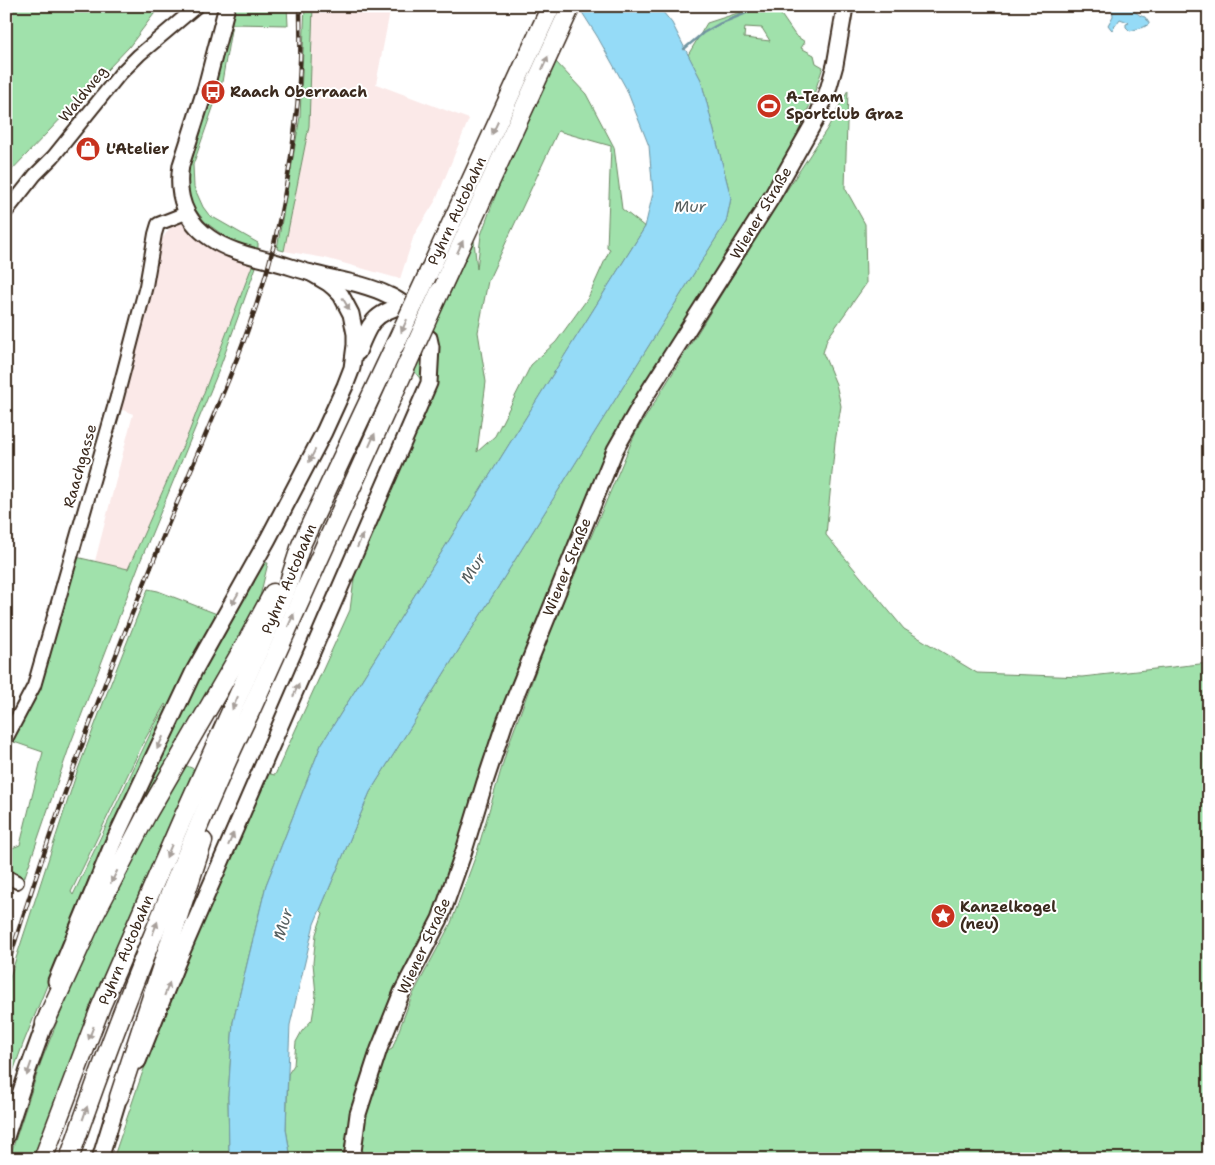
<svg xmlns="http://www.w3.org/2000/svg" width="1215" height="1165" font-family="'Shantell Sans',sans-serif">
	<rect width="100%" height="100%" fill="#fff"/>
	<filter id="ink" filterUnits="userSpaceOnUse"><feTurbulence type="fractalNoise" baseFrequency=".02" numOctaves="2"/><feDisplacementMap in="SourceGraphic" scale="10" xChannelSelector="R" yChannelSelector="G"/><feConvolveMatrix kernelMatrix="1 2 1 2 8 2 1 2 1" color-interpolation-filters="sRGB"/></filter>
	<g filter="url(#ink)">
		<g fill="#fbe9e8">
			<polygon points="313,6 391,6 376,84 469,119 436,200 414,235 400,279 325,258 284,251 309,126"/>
			<polygon points="187,184 192,205 231,241 258,249 189,432 128,569 95,561 133,414 110,405 134,359 144,320 162,239 169,229"/>
		</g>
		<g fill="#a0e1ab" stroke="#6e8664" fill-rule="evenodd">
			<polygon points="6,6 158,6 154,14 129,47 6,176"/>
			<polygon points="231,6 287,6 288,25 232,24 222,82 193,165 194,187 203,207 209,215 258,243 258,249 231,241 205,222 192,205 187,184 189,166 203,117 213,98 218,83 215,71"/>
			<polygon points="305,6 313,6 309,126 284,251 277,249 300,117"/>
			<path d="M749 6H773L782 16 795 35 805 42 801 48 814 55 816 63 823 67 812 100 785 163 599 475 537 620 507 695 473 799 453 868 434 915 399 980 380 1030 349 1128 345 1151V1159H291L286 1129 288 1074 294 1065 296 1042 302 1031 312 1020 316 995 313 963 316 934 323 913 320 910 370 792 726 222 731 198 701 80 688 55 707 23 744 11ZM745 27 762 28 770 41 744 38Z"/>
			<path d="M556 62 586 94 614 147 622 209 645 227 321 745 266 885 233 1022 228 1097 229 1151 231 1159H113L142 1074 197 936 266 773 275 775 350 610 354 579 342 571 422 381 414 371 474 241 477 269 481 235 500 183ZM558 131 611 146 607 247 610 249 588 298 556 342 531 365 495 436 477 452 486 382 478 332 488 281Z"/>
			<polygon points="848,90 845,188 865,224 866,284 827,339 823,353 836,384 841,406 835,442 826,535 904,629 977,673 1082,677 1209,663 1209,1159 347,1159 386,1052 392,1049 411,998 451,923 476,855 508,746 551,630 635,434 771,214 827,129"/>
			<polygon points="252,266 256,267 219,370 140,562 70,745 23,882 9,874 12,848 20,845 43,752 11,741 76,557 128,569 189,432"/>
			<polygon points="259,562 268,563 256,613 107,877 140,795 188,693"/>
			<path d="M148 589 158 591 217 614 220 616 86 890 23 1044 6 1091V989L77 772 107 693ZM165 704 166 705 155 724 73 895 71 892 144 741Z"/>
			<polygon points="182,764 194,769 130,915 72,1058 33,1159 9,1159 41,1062 73,982 114,890"/>
		</g>
		<g fill="#95dbf7" stroke="#7194a0">
			<polygon points="578,6 658,6 672,23 701,80 731,198 726,222 370,792 314,924 290,1025 287,1095 286,1129 291,1159 231,1159 229,1151 228,1097 233,1022 266,885 321,745 645,227 653,193 649,146 626,88 597,36"/>
			<path d="M1112 6C1116 6 1122 5 1126 6 1134 8 1137 16 1145 17L1149 23V24L1144 27 1130 31 1126 27V24L1129 23 1128 22 1120 19 1112 30 1111 29 1108 25 1113 16Z"/>
		</g>
		<g fill="none" stroke-linecap="round" stroke-linejoin="round">
			<polyline stroke="#7194a0" stroke-width="2.5" points="684,49 703,33 719,24 744,14 758,6"/>
			<defs>
				<g id="minor">
					<polyline points="6,212 35,175 53,157 120,74 139,55 197,6"/>
					<polyline points="6,739 34,686 117,397 146,286 155,234 158,224 186,213"/>
					<polyline points="6,876 17,882"/>
				</g>
				<g id="major">
					<path d="M227 6 206 87 181 165C176 195 185 221 210 238 227 250 248 255 267 260 283 264 299 270 315 274 339 280 366 284 388 295 394 297 399 301 405 305"/>
					<path d="M358 352C369 324 373 313 405 305"/>
					<polyline points="56,981 113,843 194,671 268,539 324,432 345,386 352,368 355,345 355,334 351,314 341,295 334,288 328,283 311,273"/>
					<polyline points="138,1061 177,963 429,383 431,347 429,338"/>
					<polyline points="6,1137 28,1070 45,1023 48,1013"/>
					<polyline points="100,1159 119,1097 124,1088"/>
					<polyline points="352,1159 358,1114 379,1049 402,992 440,919 463,854 485,782 505,722 615,450 645,397 770,200 816,119 828,90 835,65 844,13 845,6"/>
				</g>
				<g id="highway">
					<polyline points="428,274 551,6"/>
					<polyline points="440,291 571,6"/>
					<polyline points="45,1023 94,916 147,814 245,645 273,593"/>
					<polyline points="119,1097 203,841"/>
					<polyline points="43,1159 101,1006 181,822 288,585 301,545 395,345"/>
					<path d="M69 1159C104 1057 143 957 185 858 206 809 226 760 250 712L408 362"/>
				</g>
			</defs>
			<use href="#minor" stroke="#3b2a1e" stroke-width="16"/>
			<use href="#major" stroke="#3b2a1e" stroke-width="19"/>
			<use href="#highway" stroke="#3b2a1e" stroke-width="21"/>
			<use href="#minor" stroke="#fff" stroke-width="12"/>
			<use href="#major" stroke="#fff" stroke-width="15"/>
			<use href="#highway" stroke="#fff" stroke-width="18"/>
			<defs>
				<path id="rail" d="M6 970C49 832 98 696 153 562 172 514 193 465 213 417 237 360 260 303 274 244 288 185 298 123 300 62 301 44 300 25 300 6"/>
			</defs>
			<use href="#rail" stroke="#3b2a1e" stroke-width="4.5"/>
			<use href="#rail" stroke="#fff" stroke-width="2.5" stroke-dasharray="8" stroke-linecap="butt"/>
			<defs>
				<g id="highway-bridge">
					<polyline points="395,345 428,274"/>
					<polyline points="408,362 440,291"/>
				</g>
			</defs>
			<use href="#highway-bridge" stroke="#3b2a1e" stroke-width="21" stroke-linecap="butt"/>
			<use href="#highway-bridge" stroke="#fff" stroke-width="18"/>
		</g>
		<defs><path id="oneway-solid" d="M-6-.8H1V-3.2L6.5 0L1 3.2V.8H-6Z" transform="scale(1.25)"/></defs>
		<g fill="#a79f9a">
			<use href="#oneway-solid" transform="translate(545 63) rotate(-66)"/>
			<use href="#oneway-solid" transform="translate(495 128) rotate(115)"/>
			<use href="#oneway-solid" transform="translate(460 247) rotate(-65)"/>
			<use href="#oneway-solid" transform="translate(346 304) rotate(60)"/>
			<use href="#oneway-solid" transform="translate(404 326) rotate(114)"/>
			<use href="#oneway-solid" transform="translate(372 440) rotate(-66)"/>
			<use href="#oneway-solid" transform="translate(312 456) rotate(117)"/>
			<use href="#oneway-solid" transform="translate(360 541) rotate(-66)"/>
			<use href="#oneway-solid" transform="translate(235 599) rotate(119)"/>
			<use href="#oneway-solid" transform="translate(291 620) rotate(-66)"/>
			<use href="#oneway-solid" transform="translate(296 690) rotate(-67)"/>
			<use href="#oneway-solid" transform="translate(235 703) rotate(114)"/>
			<use href="#oneway-solid" transform="translate(160 743) rotate(115)"/>
			<use href="#oneway-solid" transform="translate(231 839) rotate(-67)"/>
			<use href="#oneway-solid" transform="translate(169 851) rotate(113)"/>
			<use href="#oneway-solid" transform="translate(114 877) rotate(117)"/>
			<use href="#oneway-solid" transform="translate(155 928) rotate(-69)"/>
			<use href="#oneway-solid" transform="translate(167 989) rotate(-69)"/>
			<use href="#oneway-solid" transform="translate(91 1033) rotate(111)"/>
			<use href="#oneway-solid" transform="translate(29 1069) rotate(109)"/>
			<use href="#oneway-solid" transform="translate(85 1113) rotate(-71)"/>
		</g>
	</g>
	<defs>
		<symbol id="bus-disc" viewBox="-11 -11 22 22"><circle r="9.5" fill="#c8321e" stroke="#fff"/><path d="M-5-6H5V4H4V6H2V4H-2V6H-4V4H-5ZM-3.5-4V0h7V-4ZM-3.5 1.2v1.5H-2V1.2ZM2 1.2v1.5H3.5V1.2Z" fill="#fff"/></symbol>
		<symbol id="stadium-disc" viewBox="-11 -11 22 22"><circle r="9.5" fill="#c8321e" stroke="#fff"/><path d="M0-5a6.5 5 0 1 0 0 10a6.5 5 0 1 0 0-10ZM-3.5-1.8h7v3.6h-7Z" fill="#fff"/></symbol>
		<symbol id="shop-disc" viewBox="-11 -11 22 22"><circle r="9.5" fill="#c8321e" stroke="#fff"/><path d="M-5-2.5h2.3a2.7 3.5 0 0 1 5.4 0H5L5.5 6h-11ZM-1.5-2.5h3a1.5 2.3 0 0 0-3 0Z" fill="#fff"/></symbol>
		<symbol id="sight-disc" viewBox="-11 -11 22 22"><circle r="9.5" fill="#c8321e" stroke="#fff"/><path d="M0-6L1.8-2.2L6-1.7L2.9 1.2L3.7 5.4L0 3.3L-3.7 5.4L-2.9 1.2L-6-1.7L-1.8-2.2Z" fill="#fff"/></symbol>
	</defs>
	<g fill-rule="evenodd">
		<use href="#bus-disc" x="199" y="78" width="28" height="28"/>
		<use href="#stadium-disc" x="755" y="92" width="28" height="28"/>
		<use href="#shop-disc" x="74" y="135" width="28" height="28"/>
		<use href="#sight-disc" x="929" y="902" width="28" height="28"/>
	</g>
	<g text-anchor="middle" dominant-baseline="central" stroke-width="4" stroke-linejoin="round" paint-order="stroke">
		<g font-size="15" font-weight="bold" fill="#3b2a1e" stroke="#fff" text-anchor="start">
			<text x="230" y="92">Raach Oberraach</text>
			<text x="786" y="97">A-Team<tspan x="786" dy="17">Sportclub Graz</tspan></text>
			<text x="106" y="149">L'Atelier</text>
			<text x="960" y="907">Kanzelkogel<tspan x="960" dy="17">(neu)</tspan></text>
		</g>
		<g font-size="15" fill="#3b2a1e" stroke="#fff">
			<text transform="translate(83 94) rotate(-51)">Waldweg</text>
			<text transform="translate(457 211) rotate(-65)">Pyhrn Autobahn</text>
			<text transform="translate(761 213) rotate(-59)">Wiener Straße</text>
			<text transform="translate(80 466) rotate(-74)">Raachgasse</text>
			<text transform="translate(567 567) rotate(-68)">Wiener Straße</text>
			<text transform="translate(289 579) rotate(-67)">Pyhrn Autobahn</text>
			<text transform="translate(424 946) rotate(-65)">Wiener Straße</text>
			<text transform="translate(126 950) rotate(-67)">Pyhrn Autobahn</text>
		</g>
		<g font-size="16" font-style="italic" fill="#565f5f" stroke="#fff">
			<text x="690" y="206">Mur</text>
			<text transform="translate(473 568) rotate(-57)">Mur</text>
			<text transform="translate(283 924) rotate(-73)">Mur</text>
		</g>
	</g>
	<rect width="1215" height="1165" fill="none" stroke="#fff" stroke-width="25"/>
	<rect x="12" y="12" width="1190" height="1140" fill="none" stroke="#3b2a1e" stroke-width="2" filter="url(#ink)"/>
</svg>
